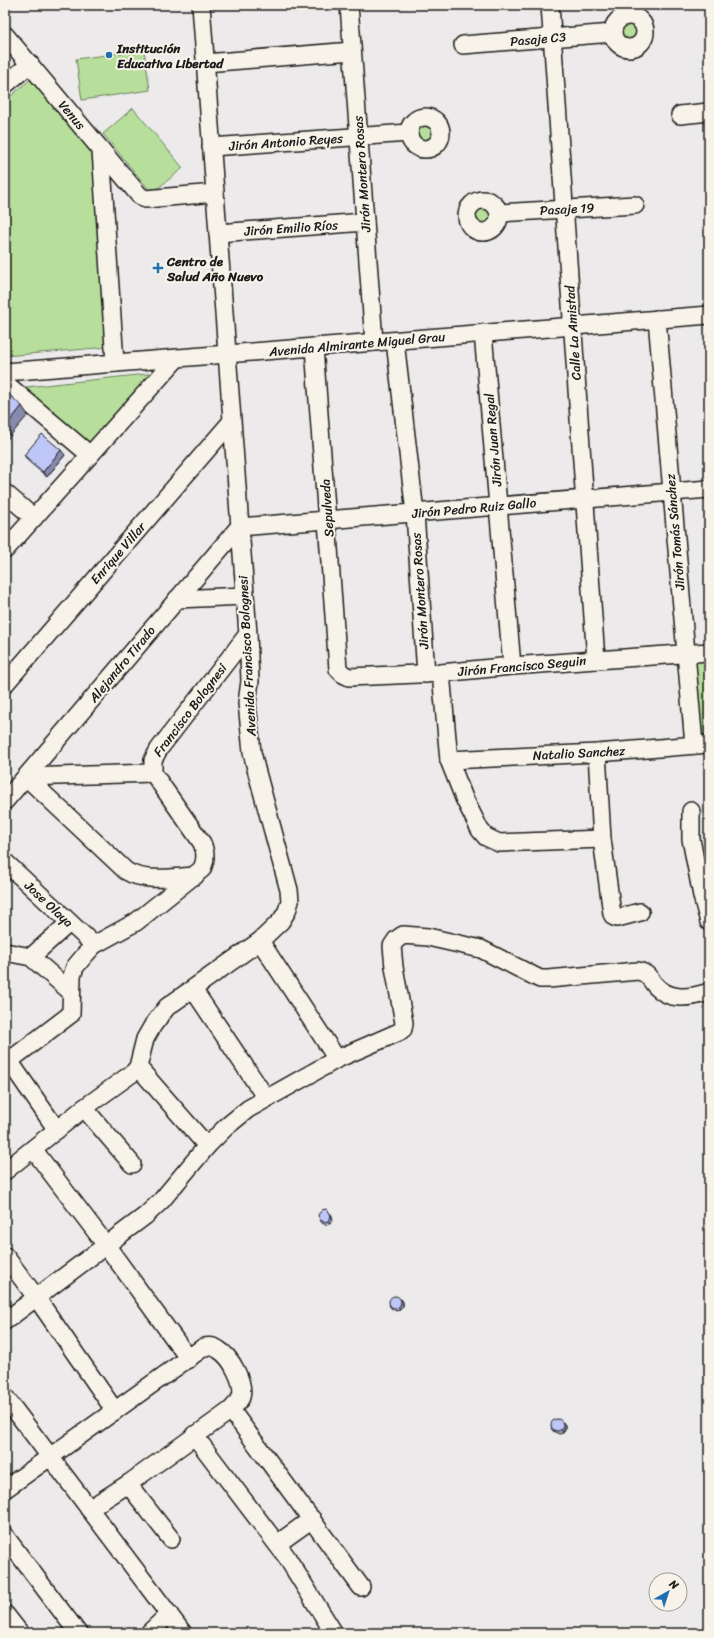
<svg xmlns="http://www.w3.org/2000/svg" width="714" height="1638" font-family="Sriracha,sans-serif">
	<rect width="100%" height="100%" fill="#eceaeb"/>
	<filter id="ink" filterUnits="userSpaceOnUse"><feTurbulence type="fractalNoise" baseFrequency=".025" numOctaves="2"/><feDisplacementMap in="SourceGraphic" scale="8" xChannelSelector="R" yChannelSelector="G"/><feConvolveMatrix kernelMatrix="1 2 1 2 8 2 1 2 1" color-interpolation-filters="sRGB"/></filter>
	<g filter="url(#ink)">
		<g fill="#b7df9b" stroke="#6a7e5c">
			<circle cx="629" cy="32" r="11"/>
			<polygon points="144,50 150,90 82,100 76,59"/>
			<polygon points="32,78 95,155 109,347 5,356 5,101"/>
			<polygon points="133,108 183,168 152,193 103,134"/>
			<circle cx="425" cy="133" r="12"/>
			<circle cx="483" cy="216" r="10"/>
			<polygon points="156,373 90,448 17,388"/>
			<polygon points="709,659 709,737 699,738 694,660"/>
		</g>
		<g fill="none" stroke-linecap="round" stroke-linejoin="round">
			<defs>
				<g id="minor">
					<polyline points="349,5 374,342"/>
					<polyline points="550,5 596,660"/>
					<circle cx="629" cy="32" r="16"/>
					<polyline points="5,35 139,195 145,199 215,193"/>
					<polyline points="463,45 613,33"/>
					<polyline points="205,63 352,51"/>
					<polyline points="5,85 30,64"/>
					<polyline points="680,115 709,112"/>
					<circle cx="425" cy="133" r="16"/>
					<polyline points="211,147 409,133"/>
					<polyline points="101,150 115,363"/>
					<circle cx="483" cy="216" r="16"/>
					<polyline points="500,213 635,205"/>
					<polyline points="218,233 365,222"/>
					<polyline points="657,319 694,745"/>
					<polyline points="483,333 512,666"/>
					<polyline points="395,341 415,513 426,674"/>
					<polyline points="314,347 338,669 343,674 349,677 441,673 512,666 709,652"/>
					<polyline points="5,372 709,315"/>
					<polyline points="5,383 90,455"/>
					<polyline points="5,493 34,518"/>
					<polyline points="239,527 709,489"/>
					<polyline points="5,550 177,358"/>
					<polyline points="177,599 245,596"/>
					<polyline points="441,673 449,760 464,798 480,830 486,837 499,843 602,839"/>
					<polyline points="5,684 231,422"/>
					<polyline points="597,753 602,839 612,914 614,917 617,918 640,912"/>
					<polyline points="449,760 597,753 709,744"/>
					<path d="M26 777 126 871C146 883 172 877 195 876"/>
					<polyline points="26,777 153,773"/>
					<polyline points="5,801 239,527"/>
					<polyline points="691,811 691,839 702,896 709,922"/>
					<polyline points="5,862 94,945"/>
					<polyline points="260,941 337,1059"/>
					<polyline points="5,952 31,957 71,992"/>
					<polyline points="31,957 69,923"/>
					<polyline points="193,989 266,1098"/>
					<polyline points="5,1055 57,1130"/>
					<path d="M5 1064 71 1014 72 976 75 967 84 956 94 945 136 922 202 869C206 859 206 853 202 843L153 773V760L159 749 248 634"/>
					<polyline points="138,1067 207,1146"/>
					<polyline points="84,1108 132,1164"/>
					<polyline points="33,1149 106,1245 189,1359"/>
					<polyline points="5,1171 84,1108 134,1072 138,1067 145,1039 153,1025 167,1007 260,941 281,921 287,911 290,901 289,890 256,769 252,752 247,703 250,681 248,634 201,5"/>
					<polyline points="5,1256 36,1297 115,1411"/>
					<path d="M5 1321 145 1216 161 1201 207 1146 226 1127 248 1109 337 1059 399 1032 403 1029 404 1023 394 967 392 946 396 940 403 935 428 937 481 949 540 979H548L638 971C647 973 649 977 654 984 669 1002 690 998 709 992"/>
					<polyline points="5,1397 183,1633"/>
					<polyline points="231,1410 361,1587"/>
					<polyline points="194,1435 286,1556 334,1633"/>
					<polyline points="128,1484 171,1539"/>
					<path d="M5 1489 204 1347C209 1346 214 1346 219 1350 231 1357 245 1383 241 1397 239 1402 234 1406 231 1410L128 1484 89 1509"/>
					<polyline points="5,1536 78,1633"/>
					<polyline points="277,1544 312,1519"/>
					<polyline points="5,1614 20,1633"/>
					<polyline points="149,1633 169,1614"/>
				</g>
			</defs>
			<use href="#minor" stroke="#1c1c1c" stroke-width="20"/>
			<use href="#minor" stroke="#f7f3e8" stroke-width="17"/>
		</g>
		<g fill="#a4abd5" stroke="#1c1c1c">
			<polygon points="24,455 65,455 47,477 28,461"/>
			<polygon points="330,1213 332,1216 333,1220 330,1224 326,1225 322,1223 320,1220"/>
			<polygon points="401,1299 403,1302 403,1306 400,1310 396,1311 391,1308 389,1305"/>
			<polygon points="565,1425 565,1429 563,1433 559,1434 553,1431 551,1428"/>
		</g>
		<g fill="#868bae" stroke="#1c1c1c">
			<polygon points="22,406 28,415 5,442 5,427"/>
			<polygon points="61,450 65,455 47,477 43,472"/>
			<polygon points="330,1213 332,1216 333,1220 330,1224 328,1221"/>
			<polygon points="401,1299 403,1302 403,1306 400,1310 398,1307"/>
			<polygon points="563,1422 565,1425 565,1429 563,1433 561,1430"/>
		</g>
		<g fill="#bfc7f8" stroke="#1c1c1c">
			<polygon points="5,391 22,406 5,427"/>
			<polygon points="42,434 61,450 43,472 24,455"/>
			<polygon points="326,1209 330,1213 331,1217 328,1221 324,1222 320,1220 318,1215 322,1210"/>
			<circle cx="395" cy="1302" r="6"/>
			<circle cx="557" cy="1425" r="6"/>
		</g>
	</g>
	<g fill="#1f6fb2" stroke="#f7f3e8" stroke-width="1.5">
		<circle cx="109" cy="55" r="4"/>
		<path d="M156 262h4v4h4v4h-4v4h-4v-4h-4v-4h4z"/>
	</g>
	<g text-anchor="middle" dominant-baseline="central" stroke-width="4" stroke-linejoin="round" paint-order="stroke">
		<g font-size="13" fill="#1c1c1c" stroke="#f7f3e8">
			<text transform="translate(538 39) rotate(-5)">Pasaje C3</text>
			<text transform="translate(72 115) rotate(50)">Venus</text>
			<text transform="translate(286 142) rotate(-4)">Jirón Antonio Reyes</text>
			<text transform="translate(362 174) rotate(-94)">Jirón Montero Rosas</text>
			<text transform="translate(567 209) rotate(-3)">Pasaje 19</text>
			<text transform="translate(291 228) rotate(-4)">Jirón Emilio Ríos</text>
			<text transform="translate(573 333) rotate(-94)">Calle La Amistad</text>
			<text transform="translate(357 344) rotate(-5)">Avenida Almirante Miguel Grau</text>
			<text transform="translate(493 440) rotate(-95)">Jirón Juan Regal</text>
			<text transform="translate(327 508) rotate(-94)">Sepulveda</text>
			<text transform="translate(474 508) rotate(-5)">Jirón Pedro Ruiz Gallo</text>
			<text transform="translate(675 532) rotate(-95)">Jirón Tomás Sánchez</text>
			<text transform="translate(118 553) rotate(-49)">Enrique Villar</text>
			<text transform="translate(420 591) rotate(-94)">Jirón Montero Rosas</text>
			<text transform="translate(247 656) rotate(-93)">Avenida Francisco Bolognesi</text>
			<text transform="translate(122 664) rotate(-50)">Alejandro Tirado</text>
			<text transform="translate(522 666) rotate(-5)">Jirón Francisco Seguin</text>
			<text transform="translate(190 710) rotate(-53)">Francisco Bolognesi</text>
			<text transform="translate(579 753) rotate(-3)">Natalio Sanchez</text>
			<text transform="translate(49 904) rotate(43)">Jose Olaya</text>
		</g>
		<g font-size="13" font-weight="bold" fill="#1c1c1c" stroke="#f7f3e8" text-anchor="start">
			<text x="117" y="48">Institución<tspan x="117" dy="15">Educativa Libertad</tspan></text>
			<text x="167" y="261">Centro de<tspan x="167" dy="15">Salud Año Nuevo</tspan></text>
		</g>
	</g>
	<rect width="714" height="1638" fill="none" stroke="#f7f3e8" stroke-width="20"/>
	<rect x="10" y="10" width="694" height="1618" fill="none" stroke="#1c1c1c" stroke-width="1.5" filter="url(#ink)"/>
	<g transform="translate(668 1592) rotate(39)"><circle r="19" fill="#f7f3e8" stroke="#9f9d96"/>
	<path d="M0-3L7 15L0 10L-7 15Z" fill="#1f6fb2"/>
	<text y="-6" font-size="11" font-weight="bold" text-anchor="middle" fill="#1c1c1c">N</text>
	</g>
</svg>
